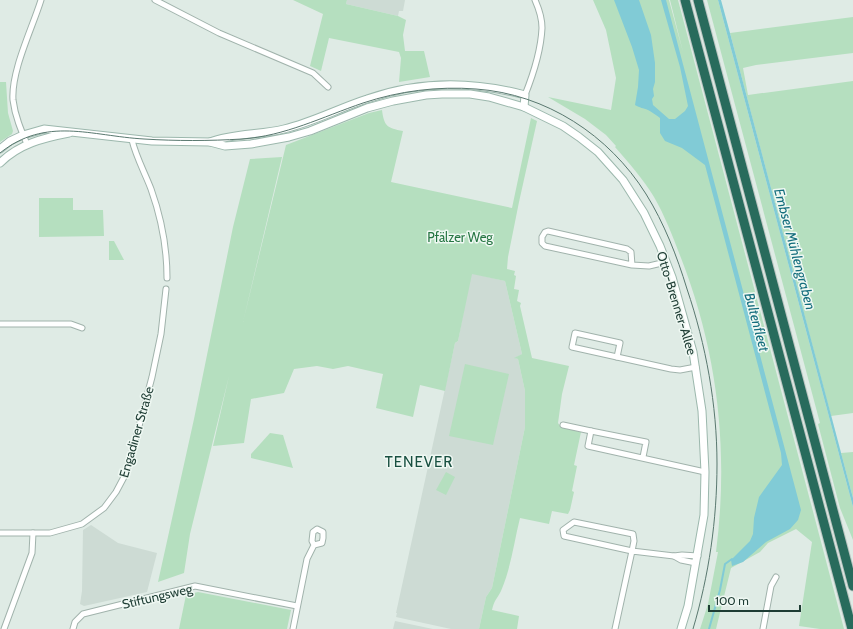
<svg xmlns="http://www.w3.org/2000/svg" width="853" height="629" font-family="Cabin,sans-serif">
	<rect width="100%" height="100%" fill="#dfebe5"/>
	<g fill="#cddbd4">
		<polygon points="347,0 405,0 403,11 399,11 398,16 346,4"/>
		<polygon points="471,273 505,281 522,354 515,358 518,359 525,391 525,427 492,588 486,597 479,629 451,629 396,617 397,613 396,613 455,343 458,341"/>
		<polygon points="91,525 118,543 157,553 147,592 84,606 80,604 82,591 83,530"/>
		<polygon points="395,621 433,629 393,629"/>
	</g>
	<g fill="#b5dfbf">
		<polygon points="293,0 347,0 346,4 398,16 406,20 403,35 405,51 424,51 430,77 399,82 401,58 399,52 329,38 321,71 310,66 323,14"/>
		<path d="M593 0H669L683 52 670 0H678L844 629H820L799 626 812 542 796 529 768 543 760 552 731 568 716 629H700L708 604 718 552H716C729 451 718 353 681 258 673 237 665 216 654 197 643 179 629 163 615 147L616 146 606 135 585 119 548 97 611 110 616 78 606 30Z"/>
		<polygon points="707,0 718,0 853,507 853,540 840,508 818,424 820,423"/>
		<polygon points="853,17 853,53 756,65 743,68 748,95 853,81 853,413 831,416 730,33"/>
		<polygon points="0,82 6,82 8,113 13,131 12,134 0,142"/>
		<path d="M382 110C384 126 387 128 403 131L391 182 512 208 531 118 537 121 519 202 508 257 507 269 515 271 514 275 516 276 514 289 519 290 517 301 521 303 520 306 532 358 569 366 562 394 558 423 561 427 581 432 574 465 577 466 572 491 574 492 570 510 568 514 552 511 549 524 520 518C514 542 511 568 501 591 497 599 494 600 492 610L519 616 517 629H479L486 597 492 588 525 427V391L518 359 514 358 522 354 505 281 472 274 458 341 455 343 445 391 420 385 413 417 376 408 383 374 348 366 333 369 317 366 294 369 284 393 251 399 244 443 213 446 229 376 190 534 184 573 158 582 194 419 233 227 250 159 282 157 243 322 286 145 369 113Z"/>
		<polygon points="39,198 73,198 73,210 103,210 104,236 39,237"/>
		<polygon points="109,241 114,241 124,260 109,260"/>
		<polygon points="465,364 509,374 493,445 449,436"/>
		<polygon points="270,433 283,435 293,468 251,458 251,454"/>
		<polygon points="853,452 853,498 841,453"/>
		<polygon points="446,472 455,477 446,495 436,490"/>
		<polygon points="198,592 291,610 287,629 179,629 186,595"/>
	</g>
	<g fill="#81cbd6">
		<path d="M614 0H639L651 35 655 63V82L653 89 654 96 652 99 653 105 669 119H675L685 111 688 106 680 67 661 0H666L801 510 798 520 790 529 766 542 743 562 732 566 731 560 750 541 753 534 754 518 759 497 782 465 781 453 705 165 682 148 665 141 660 133V118C656 115 652 112 648 110 643 108 640 108 635 105L638 87 639 70 632 47Z"/>
		<polygon points="718,0 721,0 730,33 853,498 853,507"/>
	</g>
	<g fill="none" stroke-linecap="round" stroke-linejoin="round">
		<polyline stroke="#81cbd6" stroke-width="2" points="709,629 720,590 725,564 732,559"/>
		<defs>
			<g id="street">
				<polyline points="155,0 219,33 313,73 328,87"/>
				<path d="M525 95C533 75 541 50 542 28 542 18 539 9 535 0"/>
				<path d="M132 140C136 157 145 173 151 189 161 217 167 248 167 278"/>
				<path d="M27 144C21 130 15 116 13 100 11 71 32 29 41 0"/>
				<polyline points="632,265 631,252 627,249 548,231 545,232 542,237 542,243 545,246 632,265 649,266 666,262"/>
				<polyline points="0,324 71,324 82,328"/>
				<polygon points="575,333 620,343 617,357 572,347"/>
				<polyline points="617,357 671,369 680,370 696,367"/>
				<polyline points="563,425 591,431"/>
				<polyline points="643,457 646,442 591,431 588,446 705,472"/>
				<polyline points="0,533 50,533 82,524 104,508 116,492 124,477 131,456 152,377 161,334 166,289"/>
				<polyline points="674,556 681,560 696,563"/>
				<polyline points="4,629 32,553 33,533"/>
				<polyline points="73,629 75,622 83,614 195,586 297,606"/>
				<polyline points="293,629 307,559 314,545 312,541 313,532 317,529 323,532 323,538 322,543 314,545"/>
				<polyline points="615,629 632,551 634,541 633,534 574,522 563,530 564,536 632,551 674,556 682,555 698,556"/>
				<polyline points="763,629 771,586 776,577"/>
			</g>
			<g id="secondary">
				<path d="M210 142C233 133 260 135 284 129 313 122 339 108 367 99 418 81 473 81 525 95L524 107"/>
				<polyline points="0,149 10,141 23,135 44,129 152,141 210,142 225,146 251,144 289,137 310,131 367,108 393,101 426,95 442,94 470,94 489,97 524,107 563,126 579,137 598,152 623,180 644,213 660,246 672,277 693,352 702,411 705,472 704,515 688,606 681,629"/>
				<path d="M0 163C19 144 43 138 69 133"/>
			</g>
			<g id="highway">
				<polyline points="685,0 852,629"/>
				<polyline points="698,0 853,586"/>
			</g>
		</defs>
		<use href="#street" stroke="#a1b3ac" stroke-width="7"/>
		<use href="#secondary" stroke="#9cb8ad" stroke-width="9"/>
		<use href="#highway" stroke="#bcc5c2" stroke-width="11"/>
		<use href="#street" stroke="#fff" stroke-width="5"/>
		<use href="#secondary" stroke="#fff" stroke-width="7"/>
		<use href="#highway" stroke="#286b5c" stroke-width="9"/>
		<path stroke="#59786f" stroke-width="1" d="M0 153C46 116 91 136 144 139 176 141 209 141 242 139 285 136 322 117 363 103 399 91 438 86 476 89 546 94 609 135 646 194 664 223 677 256 687 289 706 345 717 405 717 464 717 520 709 575 693 629"/>
	</g>
	<g text-anchor="middle" dominant-baseline="central" stroke-width="3" stroke-linejoin="round" paint-order="stroke">
		<g font-size="13" fill="#267643" stroke="#eff8f3">
			<text x="460" y="237">Pfälzer Weg</text>
		</g>
		<g font-size="13" fill="#1e3d34" stroke="#eff8f3">
			<text transform="translate(677 303) rotate(73)">Otto-Brenner-Allee</text>
			<text transform="translate(136 432) rotate(-74)">Engadiner Straße</text>
			<text transform="translate(157 596) rotate(-13)">Stiftungsweg</text>
		</g>
		<g font-size="14" font-style="italic" fill="#146e7d" stroke="#eff8f3">
			<text transform="translate(795 249) rotate(75)">Embser Mühlengraben</text>
			<text transform="translate(757 322) rotate(75)">Bultenfleet</text>
		</g>
		<g font-size="15" letter-spacing="1" fill="#195041" stroke="#eff8f3">
			<text x="419" y="462">TENEVER</text>
		</g>
	</g>
	<path d="M709 605v6h91v-6" fill="none" stroke="#1e3d34" stroke-width="2"/>
	<text x="715" y="605" font-size="12" fill="#1e3d34" stroke="#eff8f3" stroke-width="3" paint-order="stroke">100 m</text>
</svg>
